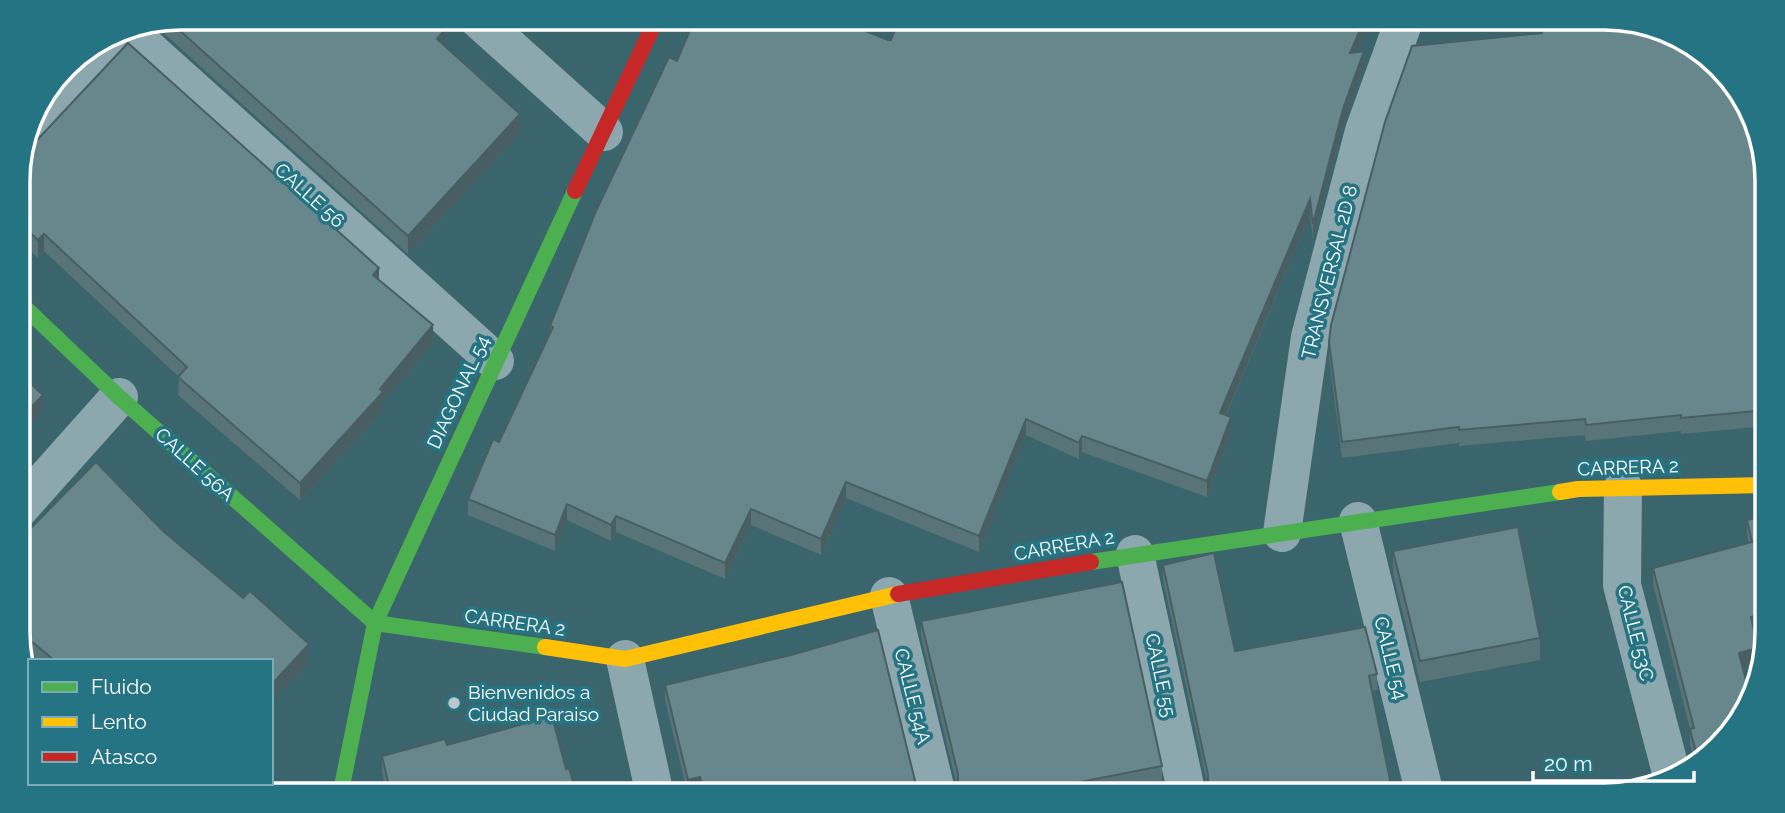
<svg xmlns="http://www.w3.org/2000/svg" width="1785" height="813" font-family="Raleway,sans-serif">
	<rect width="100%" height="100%" fill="#3a656d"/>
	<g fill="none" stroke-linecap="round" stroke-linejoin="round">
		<g stroke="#8ca7ad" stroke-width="38">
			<polyline points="477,18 604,132"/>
			<polyline points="125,28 495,361"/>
			<polyline points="29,130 125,28"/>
			<polyline points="1623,487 1622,585 1672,776"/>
			<polyline points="19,509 119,397"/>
			<polyline points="1358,521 1425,795"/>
			<polyline points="1282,533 1310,337 1364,131 1405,18"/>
			<polyline points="1135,554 1187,795"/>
			<polyline points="889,596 937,795"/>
			<polyline points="625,659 655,795"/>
		</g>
		<g stroke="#4caf50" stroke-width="16">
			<polyline points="18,301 119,397 375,623 545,647"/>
			<polyline points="1091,562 1560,492"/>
			<polyline points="332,795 342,786 375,623 575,191"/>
		</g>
		<g stroke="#ffc107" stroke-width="16">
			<polyline points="1560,492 1578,489 1767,485"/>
			<polyline points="545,647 625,659 898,594"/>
		</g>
		<g stroke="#c62828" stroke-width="16">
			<polyline points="575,191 657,18"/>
			<polyline points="898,594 1091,562"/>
		</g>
	</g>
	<g fill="#597478">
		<polygon points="180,18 446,45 445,46 520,132 408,254 158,28 158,22"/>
		<polygon points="1371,18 1357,52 1364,67 1343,125 1313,239 1310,215 1226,416 1231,433 1207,497 1082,452 1079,459 1026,435 979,552 846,498 821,555 751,525 725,579 616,532 611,541 567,520 555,551 468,515 468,499 499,442 550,333 550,326 677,61 888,40"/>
		<polygon points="1540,18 1605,18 1766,159 1767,422 1756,423 1756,427 1681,434 1681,431 1586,441 1585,435 1459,446 1459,443 1342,458 1329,358 1329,342 1541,33"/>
		<polygon points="18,169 379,280 433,343 383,402 383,410 300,500 178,395 179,377 44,251 38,258 18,239"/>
		<polygon points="1767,515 1754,633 1758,664 1743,668 1751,700 1696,767 1690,745 1690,729 1653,584 1653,568 1749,543 1747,536 1747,520"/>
		<polygon points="163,531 309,662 271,703 271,661 33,661 30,658 24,666 19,654 19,540"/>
		<polygon points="1393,551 1540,638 1540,660 1420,682 1393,573"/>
		<polygon points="1163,565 1235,651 1377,674 1377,690 1372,691 1208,787 1163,580"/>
		<polygon points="921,621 1162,766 1162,781 1090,795 952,795 957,786 921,636"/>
		<polygon points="665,685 916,785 922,795 701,795 700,792 688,795 665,700"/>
		<polygon points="447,745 566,769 577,795 387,795 382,772 382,756"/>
		<polygon points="177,783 196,783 188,793"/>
	</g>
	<g fill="#495e62">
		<polygon points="1365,18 1371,18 1371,20 1350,69 1350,53"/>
		<polygon points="446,28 446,45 437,56 437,39"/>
		<polygon points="1364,51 1364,67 1343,125 1313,239 1313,224 1343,109"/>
		<polygon points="520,114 520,132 408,254 408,236"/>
		<polygon points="1310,199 1310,215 1220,429 1220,413"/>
		<polygon points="44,234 44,251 38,258 38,240"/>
		<polygon points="379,268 379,286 373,275"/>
		<polygon points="433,325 433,343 383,402 383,410 300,500 300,483"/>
		<polygon points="43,395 43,411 18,437 18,421"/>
		<polygon points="1231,417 1231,433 1207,497 1207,481"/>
		<polygon points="1026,419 1026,435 979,552 979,536"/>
		<polygon points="1082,436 1082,452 1079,459 1079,443"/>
		<polygon points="846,482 846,498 821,555 821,539"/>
		<polygon points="567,504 567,520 555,551 555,535"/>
		<polygon points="751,509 751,525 725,579 725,563"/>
		<polygon points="616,516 616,532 611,541 611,525"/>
		<polygon points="1767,613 1767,629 1751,634 1751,617"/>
		<polygon points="30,640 30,658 24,666 19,653"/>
		<polygon points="309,644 309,662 271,703 271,685"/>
		<polygon points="1758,648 1758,664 1739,669 1739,653"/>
		<polygon points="700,777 700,792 688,795 688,780"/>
		<polygon points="188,783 196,783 188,793"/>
	</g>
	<g fill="#68878c" stroke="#495e62" stroke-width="2">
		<polygon points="180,18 435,18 446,28 437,39 520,114 408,236 168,20"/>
		<polygon points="695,18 833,18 888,40 891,40 900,18 1365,18 1350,53 1364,51 1343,109 1313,224 1310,199 1220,413 1231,417 1207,481 1082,436 1079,443 1026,419 979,536 846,482 821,539 751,509 725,563 616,516 611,525 567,504 555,535 468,499 493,439 499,442 553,327 550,326 596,211 669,57 677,61"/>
		<polygon points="1541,18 1605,18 1667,30 1734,82 1766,159 1767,407 1756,407 1756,411 1681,418 1681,415 1586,425 1585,419 1459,430 1459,427 1342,442 1329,342 1331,325 1385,122 1412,46 1542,33"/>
		<polygon points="128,43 379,268 373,275 433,325 380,389 383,392 300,483 178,377 187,367 44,234 38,240 18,222 18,169 22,156"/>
		<polygon points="18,372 43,395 18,421"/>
		<polygon points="96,462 163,531 243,598 250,591 309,644 271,685 271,661 55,661 30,640 19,652 19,540"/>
		<polygon points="1767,515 1767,613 1751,617 1758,648 1739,653 1751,700 1699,764 1690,729 1694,728 1653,568 1752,542 1747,520"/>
		<polygon points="1518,527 1540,638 1420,661 1393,551"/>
		<polygon points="1214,553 1235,651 1365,627 1377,674 1369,676 1393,795 1201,795 1208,787 1208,775 1163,565"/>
		<polygon points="1122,582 1162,766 1039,790 1040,795 952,795 958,785 958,774 921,621"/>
		<polygon points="878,630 916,785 922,795 705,795 700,777 688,780 665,685 791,655"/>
		<polygon points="552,716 566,769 569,768 577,795 391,795 382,756 445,739 447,745"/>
	</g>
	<circle fill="#bac9cc" stroke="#247483" stroke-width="2.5" cx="454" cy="703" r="7"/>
	<g text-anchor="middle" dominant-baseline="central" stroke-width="7" stroke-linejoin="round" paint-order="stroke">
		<g font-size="19" fill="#fff" stroke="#247483">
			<text transform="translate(310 195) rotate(42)">CALLE 56</text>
			<text transform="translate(1329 272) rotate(-76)">TRANSVERSAL 2D 8</text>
			<text transform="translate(458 392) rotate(-65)">DIAGONAL 54</text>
			<text transform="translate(195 464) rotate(42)">CALLE 56A</text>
			<text transform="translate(1628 467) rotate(-2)">CARRERA 2</text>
			<text transform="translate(1064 545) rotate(-10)">CARRERA 2</text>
			<text transform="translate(515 622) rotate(8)">CARRERA 2</text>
			<text transform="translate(1636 633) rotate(76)">CALLE 53C</text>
			<text transform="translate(1391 658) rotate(76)">CALLE 54</text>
			<text transform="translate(1161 675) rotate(78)">CALLE 55</text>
			<text transform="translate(913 696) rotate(76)">CALLE 54A</text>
		</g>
		<g font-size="19" fill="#fff" stroke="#247483" text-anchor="start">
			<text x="468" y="692">Bienvenidos a<tspan x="468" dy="22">Ciudad Paraiso</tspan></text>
		</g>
	</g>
	<path d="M0 0H1785V813H0ZM181 30H1604A151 151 0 0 1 1755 181V632A151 151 0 0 1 1604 783H181A151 151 0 0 1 30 632V181A151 151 0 0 1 181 30Z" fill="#247483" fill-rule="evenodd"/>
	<path fill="none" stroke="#fff" stroke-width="3.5" d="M181 30H1604A151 151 0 0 1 1755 181V632A151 151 0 0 1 1604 783H181A151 151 0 0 1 30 632V181A151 151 0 0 1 181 30Z"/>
	<rect x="28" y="659" width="245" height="126" fill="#247483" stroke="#7cacb5" stroke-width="2"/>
	<rect x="42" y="682" width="35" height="10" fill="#4caf50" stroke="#7cacb5" stroke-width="2"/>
	<text x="91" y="694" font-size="21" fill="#ffffff">Fluido</text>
	<rect x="42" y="717" width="35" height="10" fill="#ffc107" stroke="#7cacb5" stroke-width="2"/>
	<text x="91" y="729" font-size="21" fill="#ffffff">Lento</text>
	<rect x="42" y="752" width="35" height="10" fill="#c62828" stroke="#7cacb5" stroke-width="2"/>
	<text x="91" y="764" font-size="21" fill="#ffffff">Atasco</text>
	<path d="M1533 771v10h161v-10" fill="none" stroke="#ffffff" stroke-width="3.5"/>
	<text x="1544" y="771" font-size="21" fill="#ffffff" stroke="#247483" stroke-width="5" paint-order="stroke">20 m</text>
</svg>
